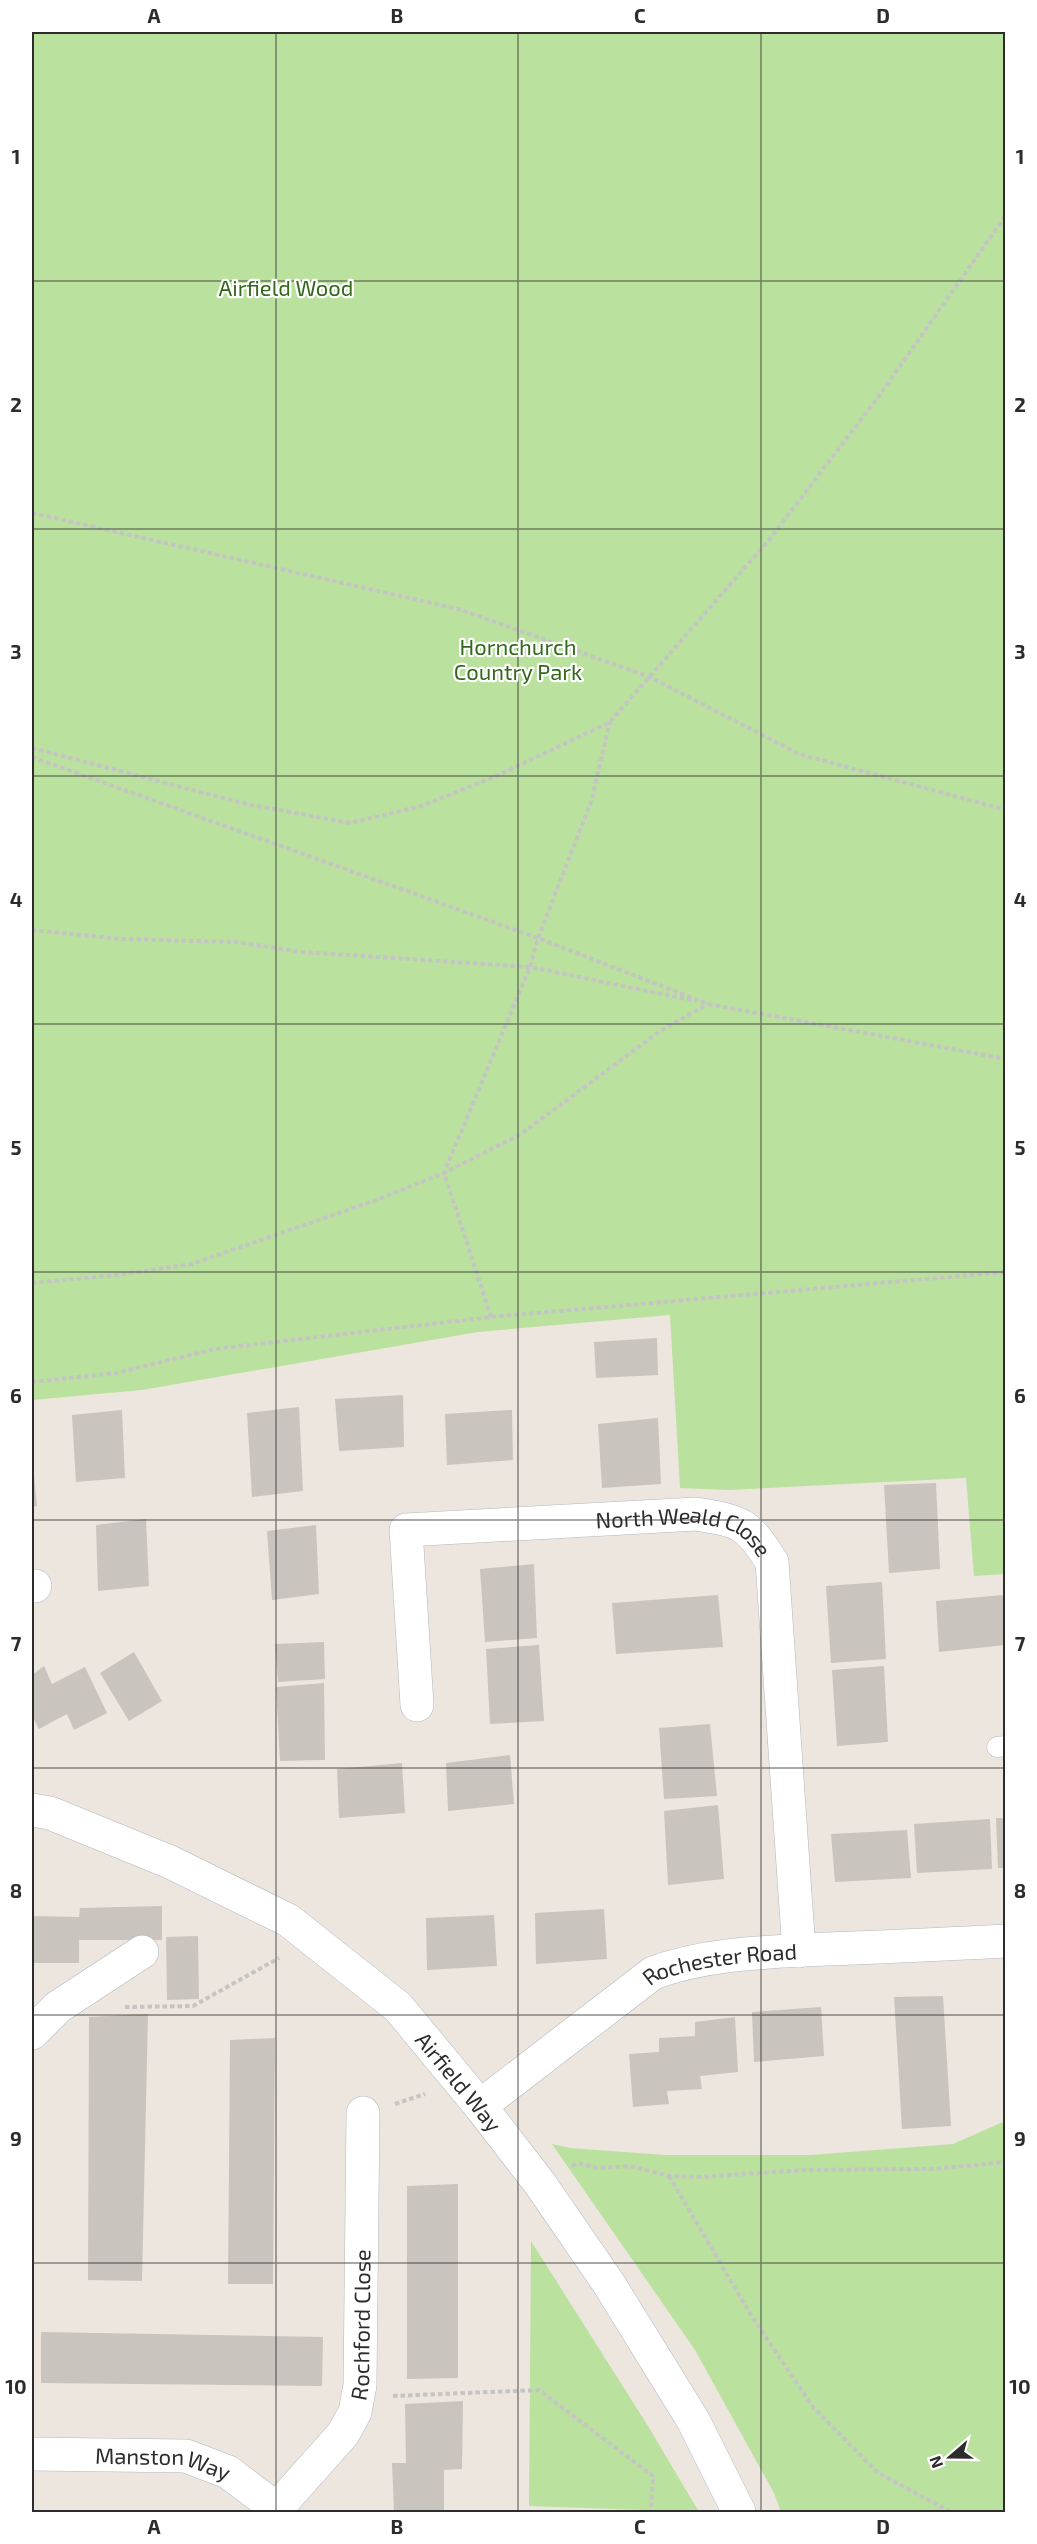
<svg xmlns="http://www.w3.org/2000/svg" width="1037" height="2544" font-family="'Exo 2',sans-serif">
	<rect width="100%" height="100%" fill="#ede6df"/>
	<g fill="#bbe19e">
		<polygon points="32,32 1005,32 1005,1574 974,1576 966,1478 729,1490 680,1488 670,1315 478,1332 142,1390 32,1400"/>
		<polygon points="1005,2121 1005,2512 781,2512 774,2493 695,2350 552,2144 570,2148 665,2155 811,2155 953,2144"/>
		<polygon points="531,2241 648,2426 699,2512 529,2506"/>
	</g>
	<g fill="#c9c4bd">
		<polygon points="657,1338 658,1375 596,1378 594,1342"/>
		<polygon points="403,1395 404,1447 339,1451 335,1399"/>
		<polygon points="299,1407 303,1491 252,1497 247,1413"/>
		<polygon points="122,1410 125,1478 76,1482 72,1415"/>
		<polygon points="512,1410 513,1460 447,1465 445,1414"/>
		<polygon points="658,1418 661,1484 602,1488 598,1424"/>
		<polygon points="32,1466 33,1466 37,1506 32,1507"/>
		<polygon points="936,1483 940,1569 889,1573 884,1485"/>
		<polygon points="146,1519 149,1586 98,1591 96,1525"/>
		<polygon points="316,1525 319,1594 272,1600 267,1531"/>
		<polygon points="534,1564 537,1638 485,1642 480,1569"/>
		<polygon points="882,1582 886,1659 831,1663 826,1586"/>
		<polygon points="718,1595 723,1647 616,1654 612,1603"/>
		<polygon points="1003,1595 1006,1645 939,1652 936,1601"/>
		<polygon points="324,1642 325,1679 278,1682 275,1644"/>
		<polygon points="539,1645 544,1721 490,1724 486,1649"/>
		<polygon points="134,1652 162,1701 129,1721 100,1673"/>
		<polygon points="44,1666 52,1684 85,1667 107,1713 74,1730 67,1714 39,1729 32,1716 32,1675"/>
		<polygon points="884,1666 888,1742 837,1746 832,1670"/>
		<polygon points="324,1683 325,1760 280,1761 276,1687"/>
		<polygon points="710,1724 717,1796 664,1799 659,1728"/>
		<polygon points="510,1755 514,1804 448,1811 446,1763"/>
		<polygon points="402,1763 405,1813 339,1818 337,1769"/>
		<polygon points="718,1805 724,1879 668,1885 664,1811"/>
		<polygon points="996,1818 1006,1818 1006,1868 998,1868"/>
		<polygon points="990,1819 992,1869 917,1873 914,1824"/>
		<polygon points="907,1830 911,1878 835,1882 831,1834"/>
		<polygon points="162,1906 162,1940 79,1940 79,1963 32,1963 32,1916 79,1917 80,1908"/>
		<polygon points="604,1909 607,1959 536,1964 535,1913"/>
		<polygon points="494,1915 497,1966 427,1970 426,1918"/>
		<polygon points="198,1936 199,1999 167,2000 166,1937"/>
		<polygon points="943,1996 951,2126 902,2129 894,1997"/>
		<polygon points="821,2007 824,2056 754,2062 752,2012"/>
		<polygon points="148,2014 142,2281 88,2280 89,2017"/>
		<polygon points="735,2017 738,2072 700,2076 702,2089 667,2091 669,2104 633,2107 629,2054 659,2052 659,2038 695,2036 695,2022"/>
		<polygon points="275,2038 273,2284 228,2284 230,2040"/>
		<polygon points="458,2184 458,2378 407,2379 407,2186"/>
		<polygon points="41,2332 323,2337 322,2386 41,2383"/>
		<polygon points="463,2401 462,2469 444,2470 444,2512 394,2512 392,2463 406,2463 405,2404"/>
	</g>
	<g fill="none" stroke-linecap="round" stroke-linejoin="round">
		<defs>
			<polyline id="service" points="997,1747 1006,1746"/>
			<g id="minor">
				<polyline points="32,1586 35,1586"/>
				<path id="s1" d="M417 1705 406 1530 696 1514C741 1522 746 1521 772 1562L799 1951"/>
				<polyline points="32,2033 58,2007 142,1952"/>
				<path id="s2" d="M480 2106 653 1973C707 1953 768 1952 826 1949 886 1947 946 1944 1006 1941"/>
				<path id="s3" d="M32 2454 186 2456 228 2472 281 2512"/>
				<path id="s4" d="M277 2508 343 2434 355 2412 360 2385 363 2113"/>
			</g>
			<g id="tertiary">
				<path id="s5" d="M32 1810 50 1813 170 1862 288 1920 398 2007 480 2106 541 2185 609 2284 693 2420 739 2512"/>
			</g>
		</defs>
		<use href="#service" stroke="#b2b6bf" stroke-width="21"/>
		<use href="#minor" stroke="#b2b6bf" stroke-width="34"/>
		<use href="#tertiary" stroke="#b2b6bf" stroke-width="34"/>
		<g stroke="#c4c4c4" stroke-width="4" stroke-dasharray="4.5 3" stroke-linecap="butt">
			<polyline points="32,513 458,609 650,677 799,754 1006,810"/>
			<polyline points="32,748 246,804 350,823 422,806 501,774 610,722 769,540 879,396 1006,215"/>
			<polyline points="32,757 538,938 708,1004 1006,1059"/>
			<polyline points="32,930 122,939 235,942 302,952 530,967 696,1001"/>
			<polyline points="32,1283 117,1275 192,1264 379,1199 444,1173 521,1134 660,1031 708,1004"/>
			<polyline points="491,1317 444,1173 530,967 538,938 591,802 610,722"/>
			<polyline points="32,1382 116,1373 215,1349 491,1317 1006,1272"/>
			<polyline points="125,2007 193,2006 279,1958"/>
			<polyline points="395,2104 425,2094"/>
			<polyline points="572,2166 578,2163 597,2168 630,2166 669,2176 702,2177 807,2170 933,2169 1006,2162"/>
			<polyline points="669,2176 751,2315 813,2407 878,2473 951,2512"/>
			<polyline points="393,2396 539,2390 653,2476 651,2512"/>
		</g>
		<use href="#service" stroke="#fff" stroke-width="20"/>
		<use href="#minor" stroke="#fff" stroke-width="33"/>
		<use href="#tertiary" stroke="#fff" stroke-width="33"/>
	</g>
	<path fill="none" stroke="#2c2c2c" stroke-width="1.5" stroke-opacity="0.55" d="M276 32V2512M518 32V2512M761 32V2512M32 281H1006M32 529H1006M32 776H1006M32 1024H1006M32 1272H1006M32 1520H1006M32 1768H1006M32 2015H1006M32 2263H1006"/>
	<g text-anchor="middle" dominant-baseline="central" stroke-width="4.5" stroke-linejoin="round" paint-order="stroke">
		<g font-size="22" fill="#34681d" stroke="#fff">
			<text x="286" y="287">Airfield Wood</text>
			<text x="518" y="646">Hornchurch<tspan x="518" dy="25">Country Park</tspan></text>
		</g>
		<g font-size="22" fill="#2c2c2c" stroke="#fff">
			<text stroke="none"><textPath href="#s1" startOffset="458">North Weald Close</textPath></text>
			<text stroke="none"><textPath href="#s2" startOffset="286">Rochester Road</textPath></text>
			<text stroke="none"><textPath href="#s5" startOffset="516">Airfield Way</textPath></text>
			<text stroke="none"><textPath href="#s4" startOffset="212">Rochford Close</textPath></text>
			<text stroke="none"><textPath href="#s3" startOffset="132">Manston Way</textPath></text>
		</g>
	</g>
	<rect width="1037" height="2544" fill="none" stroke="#ffffff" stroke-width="66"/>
	<g transform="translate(950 2457) rotate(250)" stroke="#ffffff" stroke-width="4.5" paint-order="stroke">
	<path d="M0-4.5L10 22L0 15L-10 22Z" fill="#2c2c2c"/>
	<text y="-9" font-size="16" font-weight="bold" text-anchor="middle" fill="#2c2c2c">N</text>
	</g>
	<rect x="33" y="33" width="971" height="2478" fill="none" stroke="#2c2c2c" stroke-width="2"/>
	<g font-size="20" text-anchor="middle" font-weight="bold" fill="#2c2c2c">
		<text x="154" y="23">A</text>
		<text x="397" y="23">B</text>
		<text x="640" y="23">C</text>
		<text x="883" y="23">D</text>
		<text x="16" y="164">1</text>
		<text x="1020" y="164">1</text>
		<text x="16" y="412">2</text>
		<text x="1020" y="412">2</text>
		<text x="16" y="659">3</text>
		<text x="1020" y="659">3</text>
		<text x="16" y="907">4</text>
		<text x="1020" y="907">4</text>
		<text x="16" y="1155">5</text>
		<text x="1020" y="1155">5</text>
		<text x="16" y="1403">6</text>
		<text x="1020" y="1403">6</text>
		<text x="16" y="1651">7</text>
		<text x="1020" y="1651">7</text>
		<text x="16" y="1898">8</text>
		<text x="1020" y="1898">8</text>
		<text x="16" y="2146">9</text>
		<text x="1020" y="2146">9</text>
		<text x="16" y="2394">10</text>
		<text x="1020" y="2394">10</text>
		<text x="154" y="2534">A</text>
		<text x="397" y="2534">B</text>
		<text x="640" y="2534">C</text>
		<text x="883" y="2534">D</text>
	</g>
</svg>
